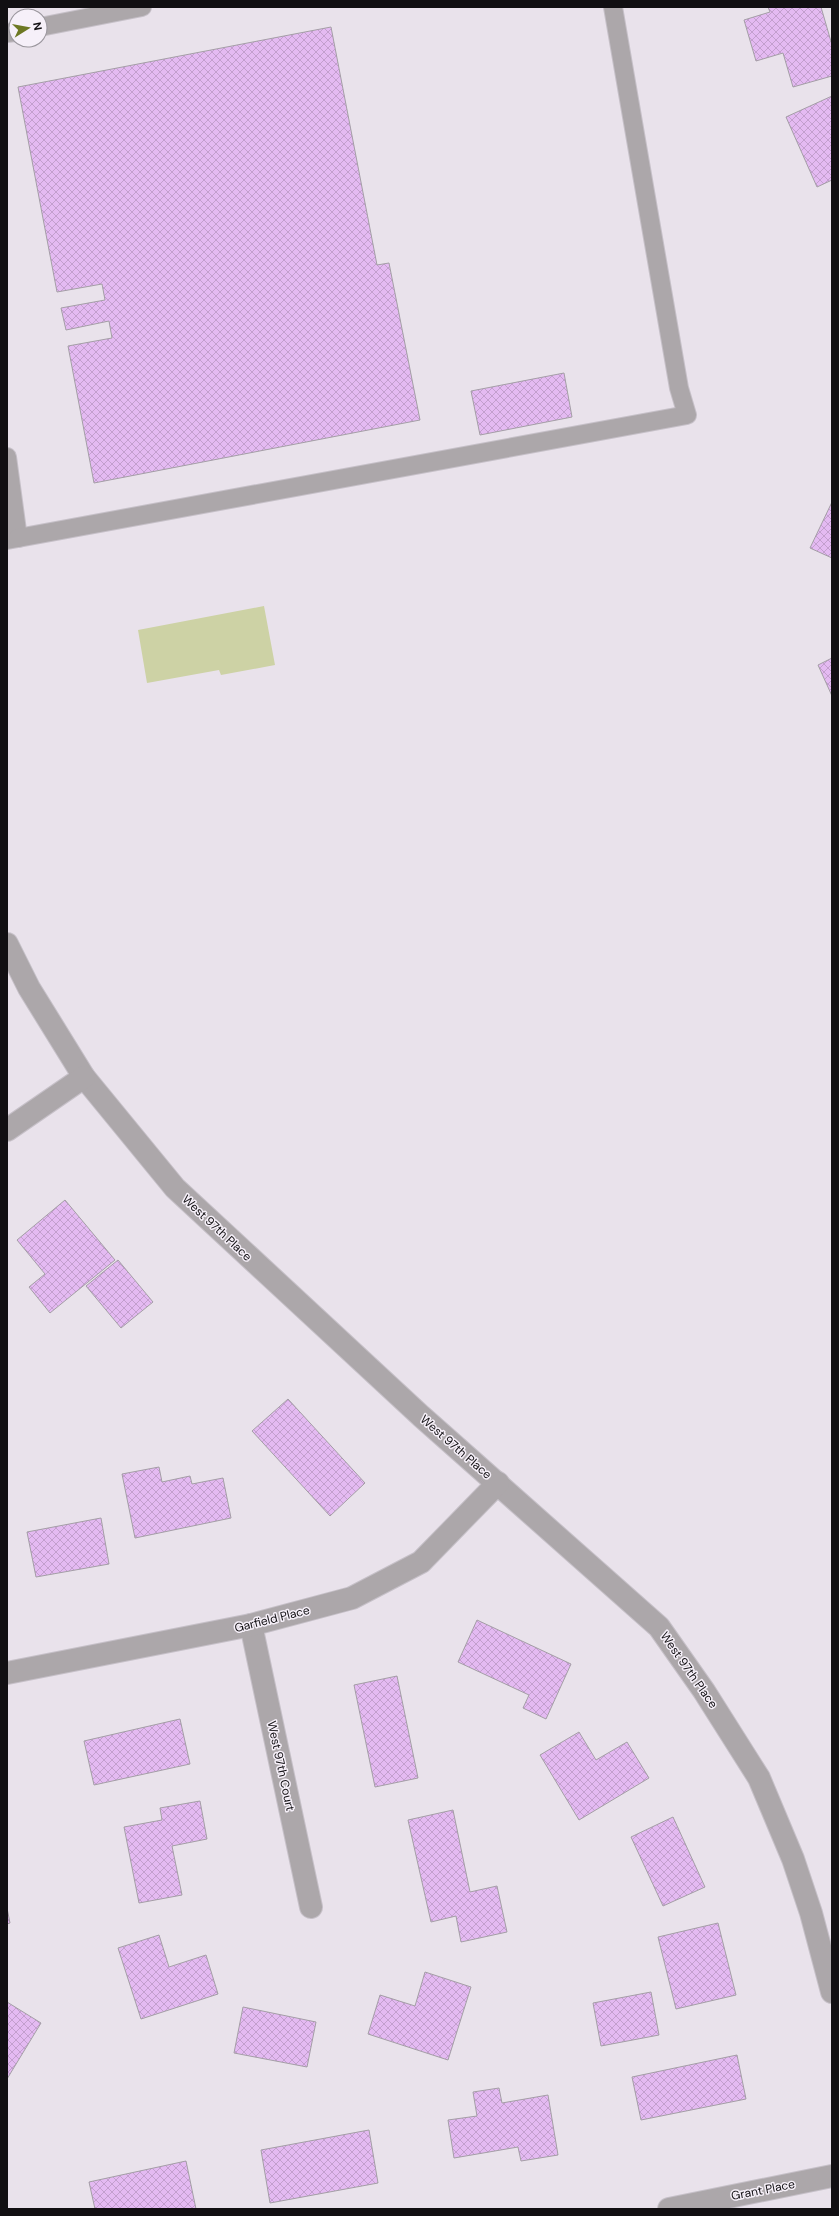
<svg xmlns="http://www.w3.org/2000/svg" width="839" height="2216" font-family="'DM Sans',sans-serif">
	<defs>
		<pattern id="building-cross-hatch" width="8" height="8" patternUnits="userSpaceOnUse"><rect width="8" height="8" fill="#e4baf2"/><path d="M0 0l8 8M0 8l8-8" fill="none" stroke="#c39fce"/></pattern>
	</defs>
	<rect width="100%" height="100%" fill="#e9e2eb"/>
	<polygon fill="#cdd2a5" points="264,606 275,665 221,675 219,670 147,683 138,630"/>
	<g fill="url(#building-cross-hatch)" stroke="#a49ea6">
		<polygon points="768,7 821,7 832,45 832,76 793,87 783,53 756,61 744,20 770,12"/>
		<polygon points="331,27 377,265 389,263 420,420 94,483 68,346 112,338 109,321 66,330 61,308 105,300 102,284 57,292 18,87"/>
		<polygon points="832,96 832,180 817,187 786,117"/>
		<polygon points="564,373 572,417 480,435 471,391"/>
		<polygon points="832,502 832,558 810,548"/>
		<polygon points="832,658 832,696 818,665"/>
		<polygon points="65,1200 115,1260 50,1313 29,1287 45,1274 17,1240"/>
		<polygon points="118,1260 153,1302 121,1328 86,1286"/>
		<polygon points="288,1399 365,1483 330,1516 252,1431"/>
		<polygon points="159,1467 162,1482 190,1476 192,1484 223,1478 231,1518 135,1538 122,1474"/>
		<polygon points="101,1518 109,1564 36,1577 27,1532"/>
		<polygon points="477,1620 571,1664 546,1719 523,1708 529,1695 458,1662"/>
		<polygon points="397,1676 418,1778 375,1787 354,1685"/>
		<polygon points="180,1719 190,1764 94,1785 84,1741"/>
		<polygon points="579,1732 596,1760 627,1742 649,1778 579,1820 540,1755"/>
		<polygon points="200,1801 207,1839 172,1846 182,1895 139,1903 124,1827 162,1820 160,1808"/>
		<polygon points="453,1810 470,1892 497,1886 507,1932 461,1942 456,1916 431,1922 408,1820"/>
		<polygon points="673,1817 705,1887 663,1906 631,1837"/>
		<polygon points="7,1908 10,1923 7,1924"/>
		<polygon points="718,1923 736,1995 676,2009 658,1937"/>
		<polygon points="159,1935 169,1967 206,1955 218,1994 141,2019 118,1948"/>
		<polygon points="425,1972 471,1987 448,2060 368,2034 380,1995 415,2006"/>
		<polygon points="651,1992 659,2035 601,2046 593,2003"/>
		<polygon points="7,2002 41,2023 7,2079"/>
		<polygon points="243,2007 316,2022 307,2067 234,2053"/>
		<polygon points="737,2055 746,2099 641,2120 632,2077"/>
		<polygon points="499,2088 502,2103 548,2095 558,2155 521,2161 518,2147 454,2158 448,2120 477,2116 473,2092"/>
		<polygon points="369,2130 378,2183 270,2203 261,2150"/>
		<polygon points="186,2161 196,2209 95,2209 89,2182"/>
	</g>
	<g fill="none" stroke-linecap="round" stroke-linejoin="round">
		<defs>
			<g id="lane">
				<polyline points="40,27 142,7"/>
				<polyline points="7,33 16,32"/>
				<polyline points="7,457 18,538 7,540"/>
				<polyline points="18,538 687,415 679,388 613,7"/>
			</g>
			<g id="street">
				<polyline points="7,944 29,988 84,1077 175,1188 421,1416 659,1627 704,1691 759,1778 793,1859 811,1913 832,1992"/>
				<polyline points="7,1130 84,1077"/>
				<polyline points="251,1625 311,1907"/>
				<polyline points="7,1673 251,1625 352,1598 421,1562 498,1483"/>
				<polyline points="669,2209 832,2176"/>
			</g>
		</defs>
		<use href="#lane" stroke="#c6c0c8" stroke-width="20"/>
		<use href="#street" stroke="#c6c0c8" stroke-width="24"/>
		<use href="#lane" stroke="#aca7aa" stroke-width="18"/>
		<use href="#street" stroke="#aca7aa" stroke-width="22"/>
	</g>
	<g text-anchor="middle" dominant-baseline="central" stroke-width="3" stroke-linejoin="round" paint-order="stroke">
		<g font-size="12" fill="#110f12" stroke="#f6f0f9">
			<text transform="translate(217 1228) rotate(43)">West 97th Place</text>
			<text transform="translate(456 1447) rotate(41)">West 97th Place</text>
			<text transform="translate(272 1619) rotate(-14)">Garfield Place</text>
			<text transform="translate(689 1670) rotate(55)">West 97th Place</text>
			<text transform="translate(281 1766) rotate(78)">West 97th Court</text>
			<text transform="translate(763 2190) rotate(-11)">Grant Place</text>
		</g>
	</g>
	<rect width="839" height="2216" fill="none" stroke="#110f12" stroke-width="16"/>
	<g transform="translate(28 28) rotate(79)"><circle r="19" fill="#f6f0f9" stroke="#9a969d"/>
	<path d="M0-3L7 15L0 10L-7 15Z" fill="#6d7823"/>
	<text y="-6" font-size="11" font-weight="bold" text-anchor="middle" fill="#110f12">N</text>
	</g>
</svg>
